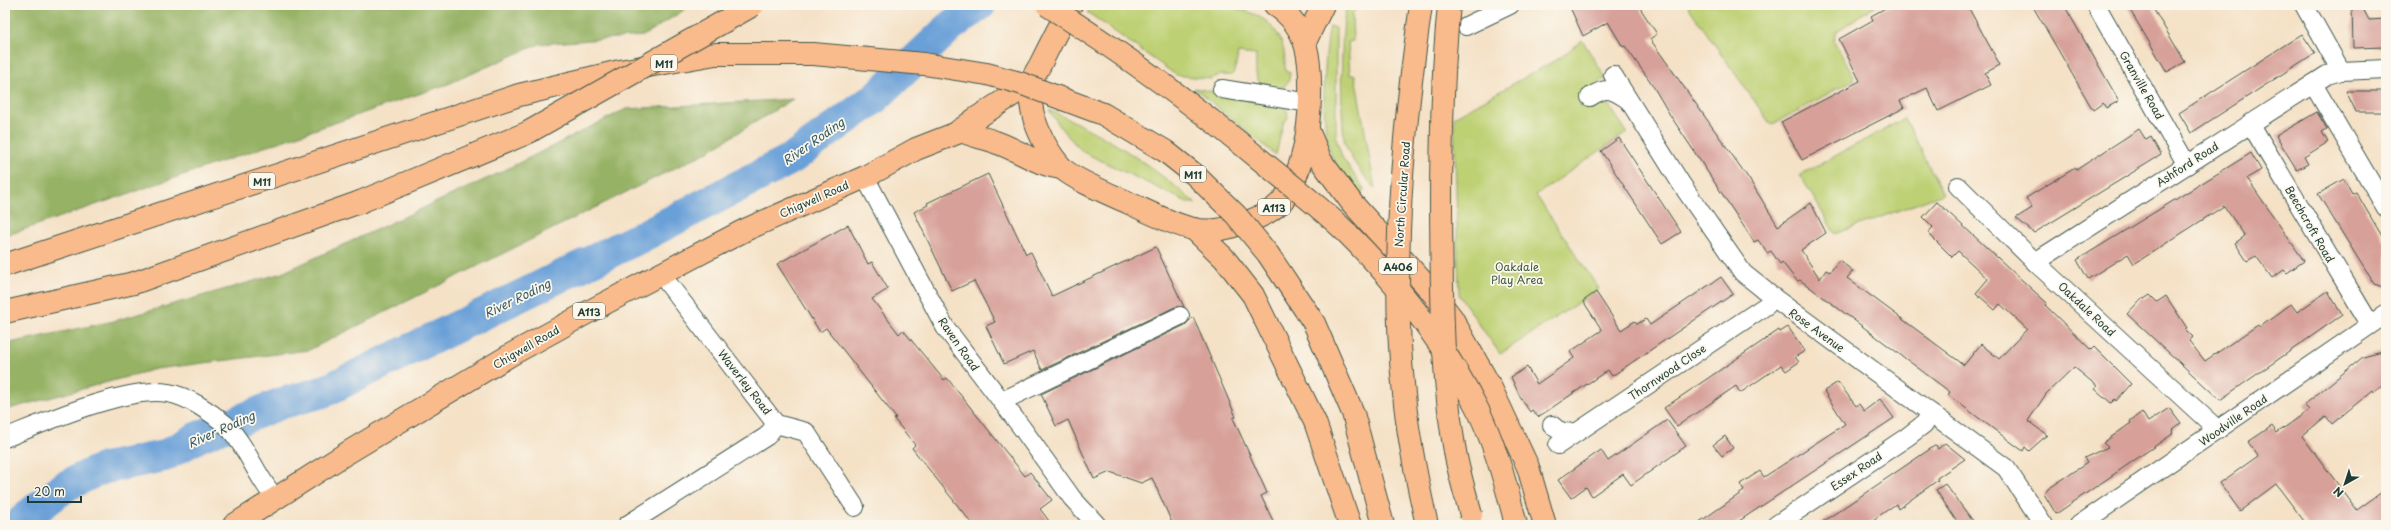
<svg xmlns="http://www.w3.org/2000/svg" width="2391" height="530" font-family="'Playpen Sans',sans-serif">
	<rect width="100%" height="100%" fill="#fbf7ec"/>
	<filter id="ink" filterUnits="userSpaceOnUse"><feTurbulence type="fractalNoise" baseFrequency=".025" numOctaves="2"/><feDisplacementMap in="SourceGraphic" scale="8" xChannelSelector="R" yChannelSelector="G"/><feConvolveMatrix kernelMatrix="1 2 1 2 8 2 1 2 1" color-interpolation-filters="sRGB"/></filter>
	<filter id="wash" filterUnits="userSpaceOnUse"><feTurbulence type="fractalNoise" baseFrequency=".012" numOctaves="4" result="noise"/><feDisplacementMap in="SourceGraphic" scale="16" xChannelSelector="R" yChannelSelector="G"/><feGaussianBlur stdDeviation="0.9" result="paint"/><feColorMatrix in="noise" values="0 0 0 0 0 0 0 0 0 0 0 0 0 0 0 0 0 1.4 0 .05"/><feComposite in="paint" operator="in"/></filter>
	<g filter="url(#wash)">
		<rect width="100%" height="100%" fill="#f4e1c6"/>
		<g fill="#bdd073" stroke="#6e8654">
			<path d="M1094 5C1120 5 1147 5 1174 5 1222 5 1288 2 1285 70L1290 72 1289 80 1284 87C1255 90 1255 80 1256 55L1238 53C1233 90 1230 67 1211 79L1176 75 1087 12Z"/>
			<path d="M1347 5H1359L1352 14 1353 41 1348 42 1350 75H1355L1375 189C1363 174 1351 161 1345 143 1340 123 1340 23 1347 5Z"/>
			<polygon points="1687,5 1876,5 1837,31 1834,41 1855,79 1771,125"/>
			<path d="M1330 26 1336 28V138L1342 157 1364 189 1360 196C1350 183 1337 169 1331 154 1320 128 1324 54 1330 26Z"/>
			<polygon points="1582,40 1606,78 1582,94 1593,109 1601,104 1608,104 1627,132 1536,195 1599,289 1500,354 1459,295 1454,117 1561,57"/>
			<polygon points="1194,88 1280,104 1287,110 1288,118 1283,124 1276,155"/>
			<path d="M1049 110C1104 134 1151 164 1196 204L1187 202 1083 152 1064 132Z"/>
			<polygon points="1905,118 1943,194 1835,234 1800,175"/>
		</g>
		<g fill="#96b265" stroke="#5a784c">
			<polygon points="5,5 692,5 643,36 539,44 448,84 5,236"/>
			<polygon points="793,99 705,153 309,350 156,369 5,410 5,344 114,321 282,273 497,174 626,109"/>
		</g>
		<g fill="none" stroke-linecap="round" stroke-linejoin="round">
			<polyline stroke="#6ba0d8" stroke-width="32" points="19,525 27,516 66,486 92,473 105,468 164,456 198,437 282,403 323,392 639,238 791,159 875,98 952,25 980,5"/>
		</g>
		<g id="blocks">
			<g fill="#d7a19a">
				<polygon points="1569,5 1638,5 1657,34 1650,39 1749,179 1778,226 1811,203 1826,233 1801,250 1820,279 1826,270 1830,272 1839,260 1853,271 1847,278 1964,365 1981,344 1999,359 2027,329 2000,304 1995,310 1976,293 1988,279 1958,251 1952,257 1928,233 1933,227 1923,217 1937,202 2047,303 2045,305 2091,350 2094,347 2131,384 2116,401 2115,399 2111,403 2095,389 2097,386 2074,367 2046,394 2028,421 2047,435 2029,451 2025,447 2023,451 1948,395 1950,392 1874,335 1800,280 1797,281 1782,262 1780,264 1771,251 1767,253 1758,240 1754,242 1670,115 1650,81 1625,46 1623,47 1608,22 1583,36"/>
				<polygon points="1891,5 1967,5 2000,65 1985,73 1991,85 1938,111 1927,88 1900,101 1904,108 1802,160 1781,122 1860,81 1839,39 1873,20 1871,16"/>
				<polygon points="2032,5 2064,5 2119,101 2106,108 2103,103 2093,110"/>
				<polygon points="2127,5 2151,5 2185,62 2167,72"/>
				<polygon points="2352,5 2361,5 2369,20 2386,19 2386,47 2353,48"/>
				<polygon points="2302,34 2315,53 2191,133 2179,113"/>
				<polygon points="2346,91 2386,91 2386,112 2356,112"/>
				<polygon points="2317,112 2327,129 2322,132 2328,142 2304,157 2308,164 2297,170 2276,136"/>
				<polygon points="2139,129 2146,140 2151,137 2161,155 2034,233 2016,218 2032,208 2026,198 2075,168 2076,170"/>
				<polygon points="1619,138 1681,232 1662,244 1601,151"/>
				<polygon points="2251,153 2261,170 2247,178 2304,261 2287,273 2284,270 2272,278 2256,256 2247,261 2235,243 2245,236 2224,206 2134,264 2128,254 2088,279 2077,260"/>
				<polygon points="988,174 1026,254 1031,252 1052,296 1156,247 1184,307 1175,307 1042,370 1033,351 1004,364 986,326 995,322 974,281 952,291 914,212 928,205 927,203"/>
				<polygon points="2344,179 2352,194 2356,192 2386,243 2386,288 2374,284 2318,194"/>
				<polygon points="848,225 868,264 872,262 888,289 872,299 899,334 903,330 944,380 947,378 1025,476 1030,472 1052,500 1040,509 1052,525 973,525 912,448 915,445 894,419 896,418 826,328 820,332 777,264"/>
				<polygon points="1721,277 1733,294 1612,376 1608,370 1538,417 1532,410 1530,412 1520,397 1511,377 1527,367 1537,384 1574,358 1570,352 1602,330 1583,301 1596,292 1621,330 1635,321 1637,324 1646,319 1650,325"/>
				<polygon points="2328,291 2342,315 2220,400 2127,314 2142,298 2144,299 2150,295 2157,302 2166,296 2187,328 2185,329 2193,337 2189,341 2205,361 2258,325 2260,327 2291,304 2297,312"/>
				<polygon points="1193,317 1236,417 1233,418 1267,493 1261,496 1275,525 1173,525 1152,478 1141,483 1110,472 1094,479 1068,420 1056,426 1041,394 1185,325"/>
				<polygon points="1788,327 1805,351 1795,357 1799,362 1786,371 1781,365 1740,393 1736,386 1677,426 1664,408 1779,330 1780,332"/>
				<polygon points="2386,351 2386,383 2374,392 2373,390 2332,424 2326,416 2302,436 2357,510 2386,489 2386,525 2307,525 2276,484 2240,511 2220,483 2258,456 2248,442 2272,426 2277,433 2309,410 2304,405 2363,357"/>
				<polygon points="1838,382 1856,406 1859,404 1864,411 1880,399 1894,418 1733,525 1695,525 1744,491 1740,484 1760,471 1764,477 1845,424 1824,391"/>
				<polygon points="2169,408 2181,424 2173,430 2174,433 2056,514 2044,494 2048,489 2087,463 2084,458 2108,447 2103,443 2131,423 2130,421 2142,412 2148,422"/>
				<polygon points="1667,420 1686,446 1631,485 1623,474 1592,496 1586,487 1571,498 1558,480 1601,450 1608,461"/>
				<polygon points="1725,436 1733,448 1722,456 1713,445"/>
				<polygon points="1945,443 1965,459 1937,478 1938,480 1898,509 1896,504 1866,525 1818,525 1936,445 1938,449"/>
				<polygon points="1945,484 1976,525 1959,525 1936,490"/>
			</g>
		</g>
	</g>
	<g filter="url(#ink)">
		<use href="#blocks" fill-opacity="0" stroke="#3f564a" stroke-width="1"/>
		<g fill="none" stroke-linecap="round" stroke-linejoin="round">
			<defs>
				<g id="minor">
					<polyline points="2096,5 2187,165"/>
					<polyline points="2304,5 2341,71 2386,69"/>
					<polyline points="1466,26 1510,5"/>
					<polyline points="1613,75 1682,185 1743,273 1773,297 2006,468 2044,525"/>
					<polyline points="2313,84 2386,208"/>
					<polyline points="1222,89 1310,103"/>
					<path d="M1590 97C1607 86 1611 89 1627 99"/>
					<polyline points="2250,123 2370,324"/>
					<polyline points="865,177 945,327 1022,428 1072,498 1097,525"/>
					<polyline points="1958,186 2035,262 2218,430"/>
					<polyline points="2035,262 2313,84 2327,75 2341,71"/>
					<polyline points="1002,401 1180,316"/>
					<polyline points="776,424 806,432 855,507"/>
					<path d="M1552 425C1560 433 1566 433 1577 432"/>
					<path d="M5 438C43 423 129 385 168 393 187 396 211 412 226 425 247 446 256 476 275 498"/>
					<polyline points="1558,445 1767,305 1773,297"/>
					<polyline points="627,525 767,436 776,424 660,273"/>
					<polyline points="1776,525 1907,437 1924,424 1931,413"/>
					<polyline points="2079,525 2386,314"/>
				</g>
				<g id="major">
					<polyline points="1305,42 1323,5"/>
					<path d="M960 130C972 137 983 137 995 142 1019 150 1037 165 1062 168"/>
					<polyline points="234,525 347,453 512,354 592,310 745,230 865,177 916,149 957,133 975,119 1031,83"/>
				</g>
				<g id="highway">
					<path d="M1071 5C1060 25 1050 45 1040 65 1037 71 1031 78 1031 85 1027 113 1043 146 1061 167 1070 178 1116 197 1131 204 1151 213 1172 224 1193 229 1208 232 1223 230 1237 225 1255 220 1278 210 1288 193 1303 166 1309 129 1310 98 1311 61 1309 27 1275 5"/>
					<polyline points="1308,130 1321,161 1352,203 1432,292 1452,318 1490,386 1528,467 1545,525"/>
					<polyline points="1194,229 1224,258 1253,295 1315,422 1350,525"/>
					<polyline points="5,265 519,95 620,71 715,54 813,54"/>
					<polyline points="5,312 134,283 360,202"/>
				</g>
			</defs>
			<use href="#minor" stroke="#3f564a" stroke-width="20"/>
			<use href="#major" stroke="#3f564a" stroke-width="24"/>
			<use href="#highway" stroke="#3f564a" stroke-width="24"/>
			<use href="#minor" stroke="#fff" stroke-width="18"/>
			<use href="#major" stroke="#fabb8c" stroke-width="22"/>
			<use href="#highway" stroke="#fabb8c" stroke-width="22"/>
			<defs>
				<g id="highway-bridge">
					<path d="M1047 5C1122 53 1195 105 1263 162 1292 186 1323 209 1349 235 1401 287 1446 346 1479 412 1496 447 1507 487 1516 525"/>
					<path d="M1421 5C1403 130 1390 268 1404 394 1408 438 1417 481 1427 525"/>
					<path d="M1449 5C1442 73 1441 141 1441 210 1442 291 1441 377 1456 457 1460 477 1466 496 1471 515"/>
					<polyline points="813,54 924,64 987,74 1020,83 1103,114 1165,151 1194,174 1236,215 1268,254 1314,323 1353,413 1383,525"/>
					<polyline points="360,202 527,133 753,5"/>
				</g>
			</defs>
			<use href="#highway-bridge" stroke="#3f564a" stroke-width="24" stroke-linecap="butt"/>
			<use href="#highway-bridge" stroke="#fabb8c" stroke-width="22"/>
		</g>
	</g>
	<g text-anchor="middle" dominant-baseline="central" stroke-width="3.5" stroke-linejoin="round" paint-order="stroke">
		<g fill="#fbf7ec" stroke="#61756b" stroke-width="1">
			<rect x="651" y="55" width="26" height="16" rx="3"/>
			<rect x="1180" y="166" width="26" height="16" rx="3"/>
			<rect x="249" y="173" width="26" height="16" rx="3"/>
			<rect x="1258" y="199" width="32" height="16" rx="3"/>
			<rect x="1379" y="258" width="38" height="16" rx="3"/>
			<rect x="573" y="303" width="32" height="16" rx="3"/>
		</g>
		<g font-size="10" font-weight="bold" fill="#1f3d34">
			<text x="664" y="63">M11</text>
			<text x="1193" y="174">M11</text>
			<text x="262" y="181">M11</text>
			<text x="1274" y="207">A113</text>
			<text x="1398" y="266">A406</text>
			<text x="589" y="311">A113</text>
		</g>
		<g font-size="11" fill="#1f3d34" stroke="#fbf7ec">
			<text transform="translate(2142 85) rotate(60)">Granville Road</text>
			<text transform="translate(2187 164) rotate(-33)">Ashford Road</text>
			<text transform="translate(1402 194) rotate(-86)">North Circular Road</text>
			<text transform="translate(814 199) rotate(-24)">Chigwell Road</text>
			<text transform="translate(2310 224) rotate(60)">Beechcroft Road</text>
			<text transform="translate(2087 309) rotate(43)">Oakdale Road</text>
			<text transform="translate(1817 330) rotate(36)">Rose Avenue</text>
			<text transform="translate(959 344) rotate(55)">Raven Road</text>
			<text transform="translate(526 347) rotate(-30)">Chigwell Road</text>
			<text transform="translate(1667 372) rotate(-34)">Thornwood Close</text>
			<text transform="translate(745 382) rotate(52)">Waverley Road</text>
			<text transform="translate(2233 420) rotate(-35)">Woodville Road</text>
			<text transform="translate(1856 471) rotate(-34)">Essex Road</text>
		</g>
		<g font-size="11" fill="#3f5a41" stroke="#fbf7ec">
			<text x="1517" y="266">Oakdale<tspan x="1517" dy="13">Play Area</tspan></text>
		</g>
		<g font-size="12" font-style="italic" fill="#365b65" stroke="#fbf7ec">
			<text transform="translate(813 141) rotate(-35)">River Roding</text>
			<text transform="translate(517 298) rotate(-26)">River Roding</text>
			<text transform="translate(221 429) rotate(-24)">River Roding</text>
		</g>
	</g>
	<rect width="2391" height="530" fill="none" stroke="#fbf7ec" stroke-width="20"/>
	<g transform="translate(2345 484) rotate(219)" stroke="#fbf7ec" stroke-width="3" paint-order="stroke">
	<path d="M0-3L7 15L0 10L-7 15Z" fill="#1f3d34"/>
	<text y="-6" font-size="11" font-weight="bold" text-anchor="middle" fill="#1f3d34">N</text>
	</g>
	<path d="M28 496v6h53v-6" fill="none" stroke="#1f3d34" stroke-width="2"/>
	<text x="34" y="496" font-size="12" fill="#1f3d34" stroke="#fbf7ec" stroke-width="3" paint-order="stroke">20 m</text>
</svg>
